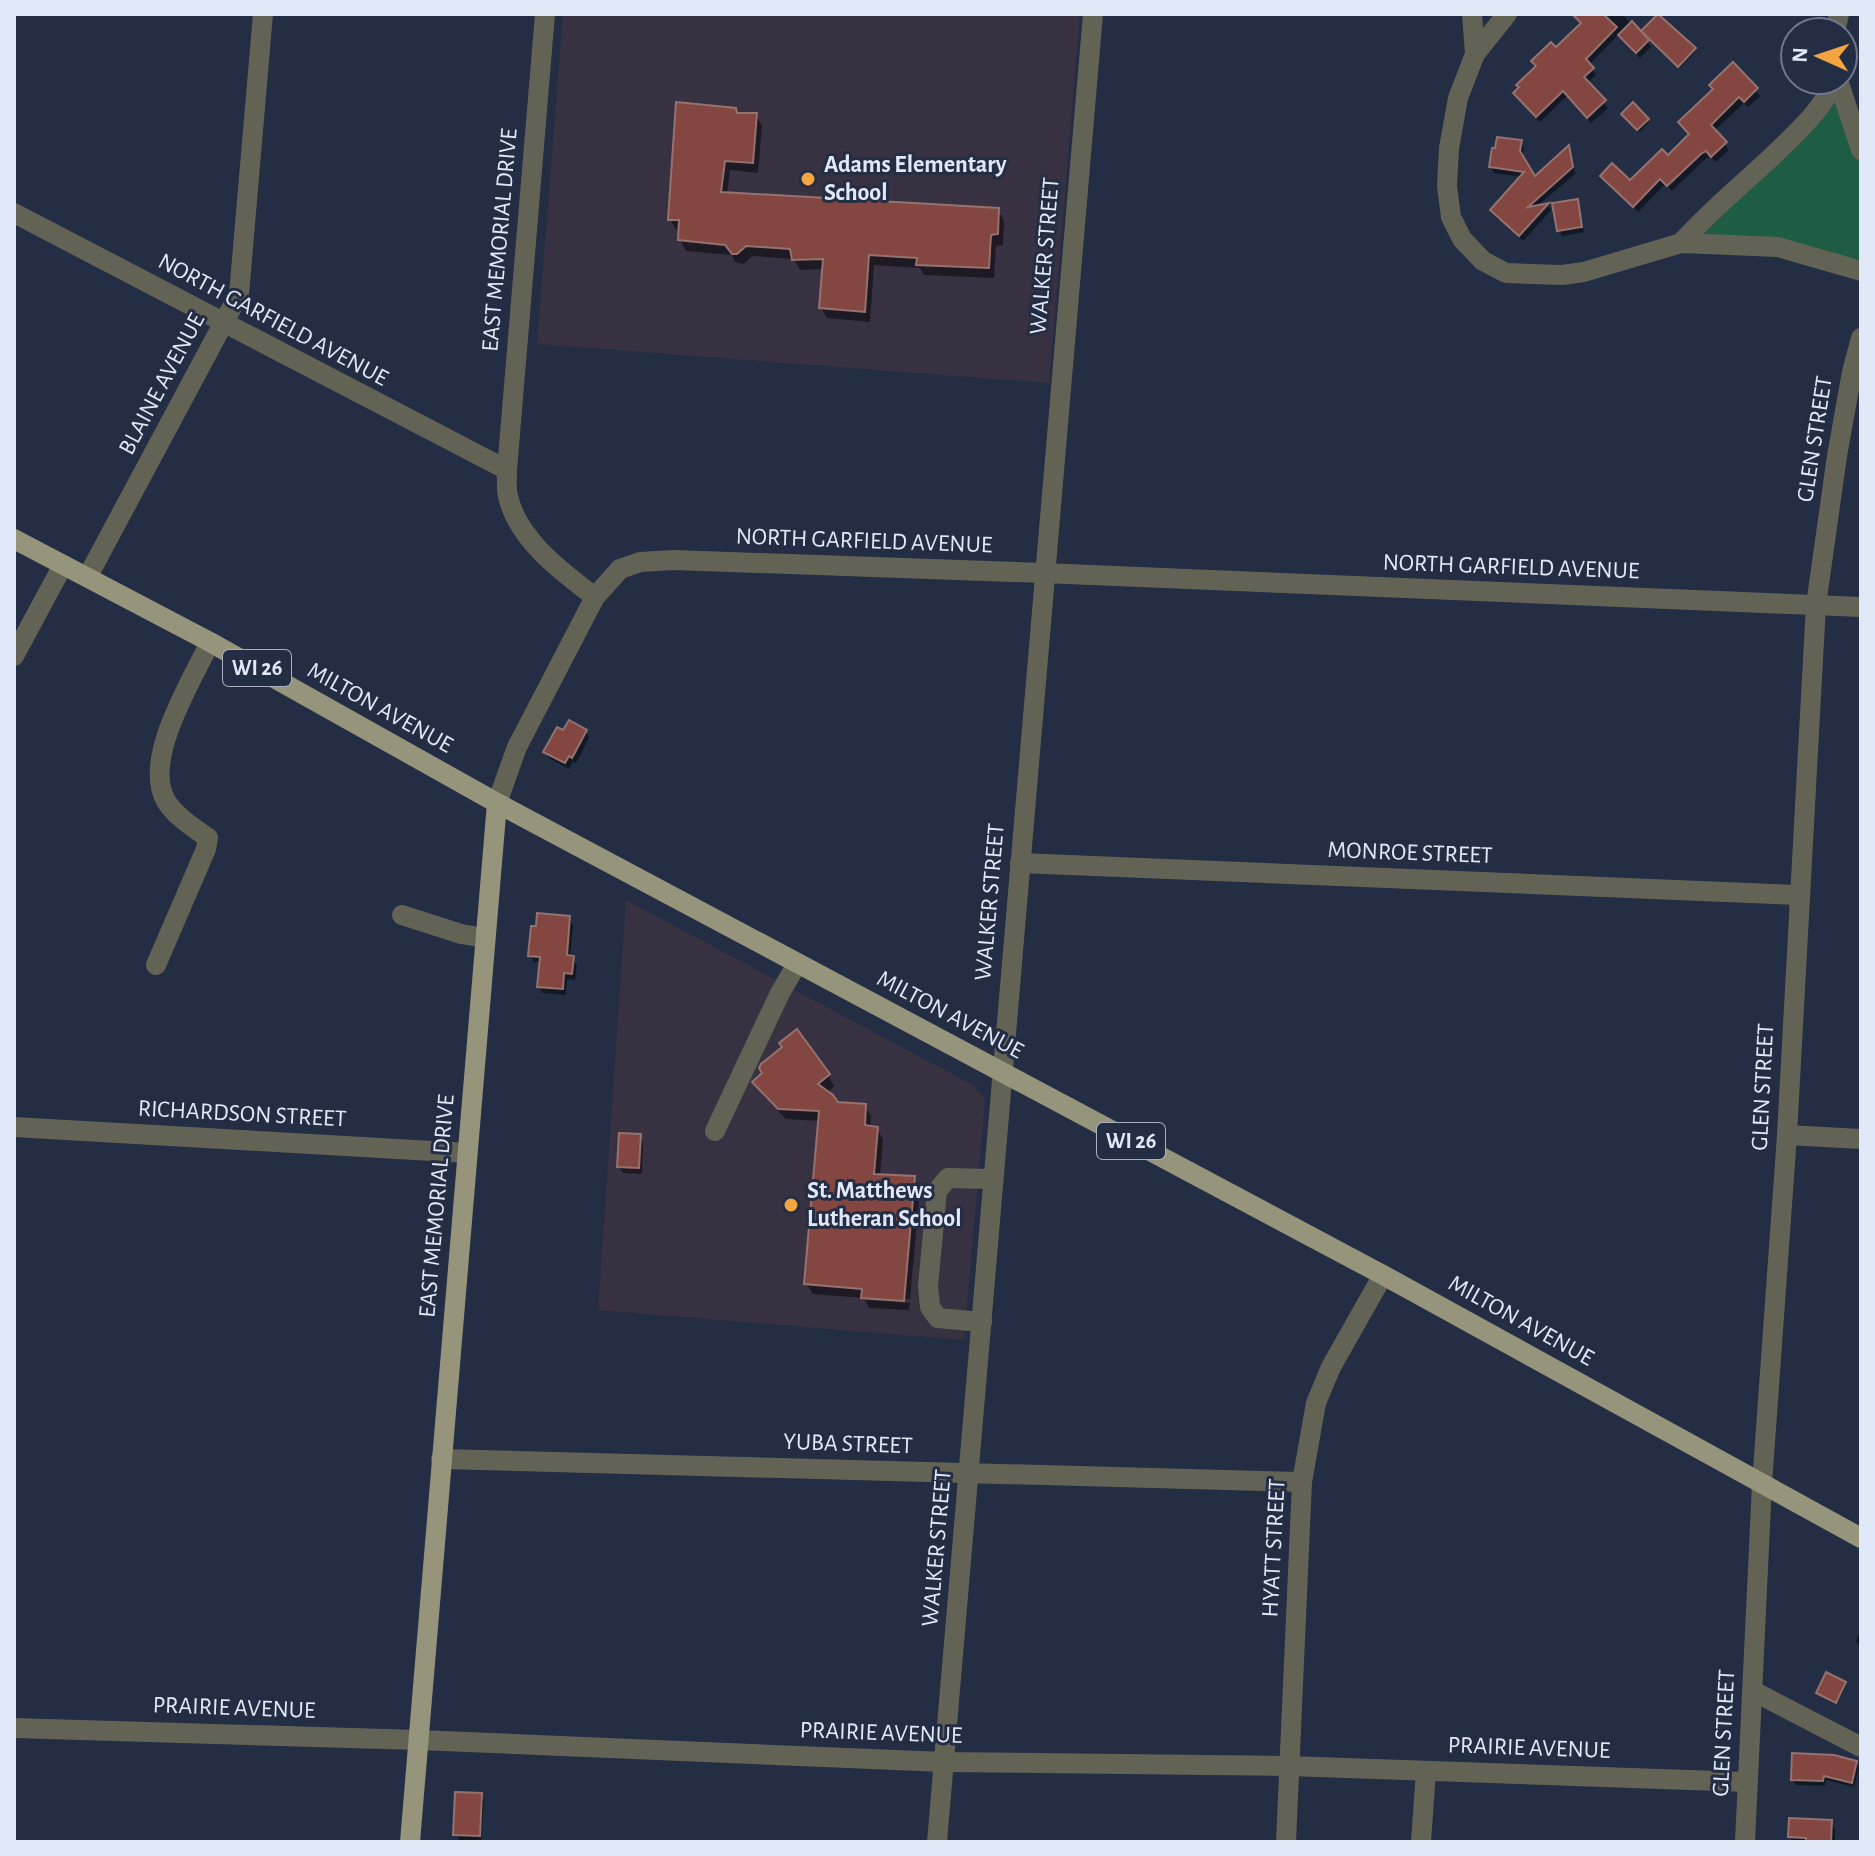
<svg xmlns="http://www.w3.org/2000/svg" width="1875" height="1856" font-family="'Alegreya Sans',sans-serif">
	<rect width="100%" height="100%" fill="#232d44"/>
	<g fill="#383142">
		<polygon points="563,14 1080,14 1049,383 537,344"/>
		<polygon points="626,900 973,1085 985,1100 964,1340 598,1310"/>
	</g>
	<polygon fill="#1e5c44" points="1837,80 1861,150 1861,271 1843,264 1681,243"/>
	<g fill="#0007">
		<polygon points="1585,14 1627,14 1624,16 1651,47 1640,58 1618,35 1589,65 1596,75 1587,83 1608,108 1591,123 1567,96 1540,122 1519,99 1556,50 1582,24"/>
		<polygon points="1645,34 1694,49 1695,52 1680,68"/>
		<polygon points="1733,65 1760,96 1748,107 1744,103 1714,131 1729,150 1716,162 1710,156 1704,160 1672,191 1665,184 1638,212 1602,177 1630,183 1668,157 1690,136 1680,123 1714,90"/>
		<polygon points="735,109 738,115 756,115 762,126 758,173 730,170 727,194 998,210 1004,221 1003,245 996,246 994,278 924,275 920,268 874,265 870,322 827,318 821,308 824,269 800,270 794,259 752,256 744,264 735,262 732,255 686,251 680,240 680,230 676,230 670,219"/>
		<polygon points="1625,117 1647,120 1649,122 1640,132"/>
		<polygon points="1521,142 1524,148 1522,159 1534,179 1569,148 1575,174 1536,207 1548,205 1551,210 1523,241 1492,210 1523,177 1494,173 1491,167"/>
		<polygon points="1577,201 1584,232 1562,236 1559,230"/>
		<polygon points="586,731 589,738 576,763 573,761 569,769 549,758 545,751 564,733"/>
		<polygon points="569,918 573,925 570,958 577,965 575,980 567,979 566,995 543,993 539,986 542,962 534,962 530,955"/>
		<polygon points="828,1075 834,1086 827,1093 837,1104 865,1106 871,1116 870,1128 877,1129 883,1139 880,1177 914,1178 920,1189 910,1299 866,1296 866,1300 910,1303 909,1310 869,1308 864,1298 813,1294 806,1283 821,1121 786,1119 761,1093 755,1082"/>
		<polygon points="639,1136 643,1143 642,1174 623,1173 619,1167"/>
		<polygon points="1861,1630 1861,1648 1856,1641"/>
		<polygon points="1845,1683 1846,1686 1838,1702 1818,1693"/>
		<polygon points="1856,1762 1859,1768 1854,1787 1826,1780 1825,1786 1796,1785 1793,1779"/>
		<polygon points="480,1795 484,1801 481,1842 461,1842 455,1834"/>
		<polygon points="1831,1822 1835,1829 1835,1842 1793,1842 1790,1837"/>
	</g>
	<g fill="#834641" stroke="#95726f" stroke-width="2">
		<polygon points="1572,14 1603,14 1617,27 1586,59 1594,68 1584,77 1606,100 1587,118 1563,91 1536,117 1513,93 1519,87 1516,85 1536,66 1531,61 1551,42 1556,47 1581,23"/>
		<polygon points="1658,14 1696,48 1678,67 1641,31"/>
		<polygon points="1632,21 1649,40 1636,53 1618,35"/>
		<polygon points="1733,62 1758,88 1744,102 1739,97 1711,125 1727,142 1711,157 1706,151 1701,154 1667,186 1660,179 1633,207 1600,176 1612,163 1630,180 1662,149 1668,155 1689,134 1678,122 1713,89 1709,85"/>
		<polygon points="676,102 736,108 737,113 757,113 753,163 725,161 721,192 999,208 998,234 991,235 989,268 916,265 917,258 869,255 865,312 819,308 823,259 792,260 790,249 746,246 737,254 732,254 725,245 678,240 679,220 668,220"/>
		<polygon points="1633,102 1649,119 1637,130 1621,114"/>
		<polygon points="1497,137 1522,140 1520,151 1535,176 1569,145 1573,167 1528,207 1549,203 1519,236 1490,210 1524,172 1489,167 1492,148 1495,148"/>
		<polygon points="1578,199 1582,227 1557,231 1552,203"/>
		<polygon points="569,720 587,730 572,758 569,756 565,763 543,752 557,727 563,730"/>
		<polygon points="537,913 570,916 567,955 574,956 572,974 564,973 563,989 537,987 540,957 528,956 531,926 536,926"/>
		<polygon points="797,1029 830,1074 818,1084 833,1095 838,1102 866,1104 865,1125 878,1127 874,1174 915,1176 904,1301 861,1298 862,1289 804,1284 819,1111 778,1109 752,1082 762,1073 759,1068 761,1064 782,1047 779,1043"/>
		<polygon points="619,1133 641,1134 639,1168 617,1167"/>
		<polygon points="1826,1672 1846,1682 1836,1703 1816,1693"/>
		<polygon points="1792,1753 1834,1755 1857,1761 1852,1783 1824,1776 1823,1781 1791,1780"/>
		<polygon points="455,1792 482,1793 480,1836 453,1835"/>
		<polygon points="1789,1818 1832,1820 1831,1842 1806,1842 1806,1838 1788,1837"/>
	</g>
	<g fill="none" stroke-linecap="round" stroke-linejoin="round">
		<g stroke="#626255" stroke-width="20">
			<polyline points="1472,14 1475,54"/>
			<polyline points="1507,14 1475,54 1458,98 1449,148 1447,186 1451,217 1462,239 1483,261 1506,273 1562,275 1584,272 1681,243 1778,247 1861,271"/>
			<polyline points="1835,32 1839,14"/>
			<polyline points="1838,80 1861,150"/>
			<path d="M14 213 507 470C507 479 506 488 508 496 517 539 562 572 595 597"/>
			<path d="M1681 243C1722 197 1772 162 1812 116 1822 105 1829 92 1837 80"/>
			<polyline points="507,470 545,14"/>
			<polyline points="88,576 239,294 263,14"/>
			<polyline points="14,656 63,565"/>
			<polyline points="497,803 517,747 595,597 620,569 640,562 674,560 1043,573 1861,607"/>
			<polyline points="1020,863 1798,895"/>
			<polyline points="402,915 461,934 485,938"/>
			<path d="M156 965 206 849 208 838C194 828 175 816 166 801 142 759 192 681 210 642"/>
			<polyline points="14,1127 467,1153"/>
			<polyline points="715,1131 780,993 797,964"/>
			<polyline points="1787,1135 1861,1139"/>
			<polyline points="982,1322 938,1318 930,1307 928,1286 937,1191 948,1178 993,1179"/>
			<polyline points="441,1459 1302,1482"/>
			<polyline points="1753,1691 1861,1747"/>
			<polyline points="14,1728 418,1740 944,1762 1289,1766 1747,1782"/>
			<path d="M937 1842C992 1233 1038 623 1093 14"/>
			<polyline points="1286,1842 1302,1482 1316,1403 1331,1367 1383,1275"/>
			<polyline points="1421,1842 1426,1771"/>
			<polyline points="1745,1842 1762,1484 1787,1135 1816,605 1837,456 1852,372 1861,338"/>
		</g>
		<g stroke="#96957b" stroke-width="20">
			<polyline points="14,539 210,642 497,803 1383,1275 1861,1538"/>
			<polyline points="410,1842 497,803"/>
		</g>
	</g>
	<g fill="#f2a541" stroke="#232d44" stroke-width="3">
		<circle cx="808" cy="179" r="8"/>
		<circle cx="791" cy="1205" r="8"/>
	</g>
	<g text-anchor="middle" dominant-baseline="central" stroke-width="6" stroke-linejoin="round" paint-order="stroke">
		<g fill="#232d44" stroke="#a8b0c2" stroke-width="2">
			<rect x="223" y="650" width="68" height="36" rx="6"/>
			<rect x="1097" y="1123" width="68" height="36" rx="6"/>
		</g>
		<g font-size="22" font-weight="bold" fill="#e1e8f8">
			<text x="257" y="668">WI 26</text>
			<text x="1131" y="1141">WI 26</text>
		</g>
		<g font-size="24" font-weight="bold" fill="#e1e8f8" stroke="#232d44" text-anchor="start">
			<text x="824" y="165">Adams Elementary<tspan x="824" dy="28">School</tspan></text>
			<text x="807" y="1191">St. Matthews<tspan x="807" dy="28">Lutheran School</tspan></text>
		</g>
		<g font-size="24" fill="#e1e8f8" stroke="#232d44">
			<text transform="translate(500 240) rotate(-85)">EAST MEMORIAL DRIVE</text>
			<text transform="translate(1045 256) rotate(-85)">WALKER STREET</text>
			<text transform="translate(273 320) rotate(28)">NORTH GARFIELD AVENUE</text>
			<text transform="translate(162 384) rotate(-62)">BLAINE AVENUE</text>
			<text transform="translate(1815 439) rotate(-81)">GLEN STREET</text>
			<text transform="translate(864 541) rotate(2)">NORTH GARFIELD AVENUE</text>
			<text transform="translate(1511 567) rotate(2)">NORTH GARFIELD AVENUE</text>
			<text transform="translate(380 708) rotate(29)">MILTON AVENUE</text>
			<text transform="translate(1410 853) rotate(2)">MONROE STREET</text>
			<text transform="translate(990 902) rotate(-85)">WALKER STREET</text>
			<text transform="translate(950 1015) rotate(28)">MILTON AVENUE</text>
			<text transform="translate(1763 1087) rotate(-87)">GLEN STREET</text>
			<text transform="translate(242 1114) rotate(3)">RICHARDSON STREET</text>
			<text transform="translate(437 1206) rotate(-85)">EAST MEMORIAL DRIVE</text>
			<text transform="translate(1521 1321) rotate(29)">MILTON AVENUE</text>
			<text transform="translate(848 1444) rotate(2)">YUBA STREET</text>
			<text transform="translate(937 1548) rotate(-85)">WALKER STREET</text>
			<text transform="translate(1274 1548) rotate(-87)">HYATT STREET</text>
			<text transform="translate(234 1708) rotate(2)">PRAIRIE AVENUE</text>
			<text transform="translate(881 1733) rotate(2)">PRAIRIE AVENUE</text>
			<text transform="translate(1724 1733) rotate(-87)">GLEN STREET</text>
			<text transform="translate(1529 1748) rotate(2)">PRAIRIE AVENUE</text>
		</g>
	</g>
	<rect width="1875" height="1856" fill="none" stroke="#e1e8f8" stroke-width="32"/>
	<g transform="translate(1819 56) rotate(273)"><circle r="38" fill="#232d44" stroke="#6f788c" stroke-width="2"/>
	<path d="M0-6L14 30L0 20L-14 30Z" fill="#f2a541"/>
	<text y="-12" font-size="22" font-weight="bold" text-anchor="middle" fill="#e1e8f8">N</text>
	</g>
</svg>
